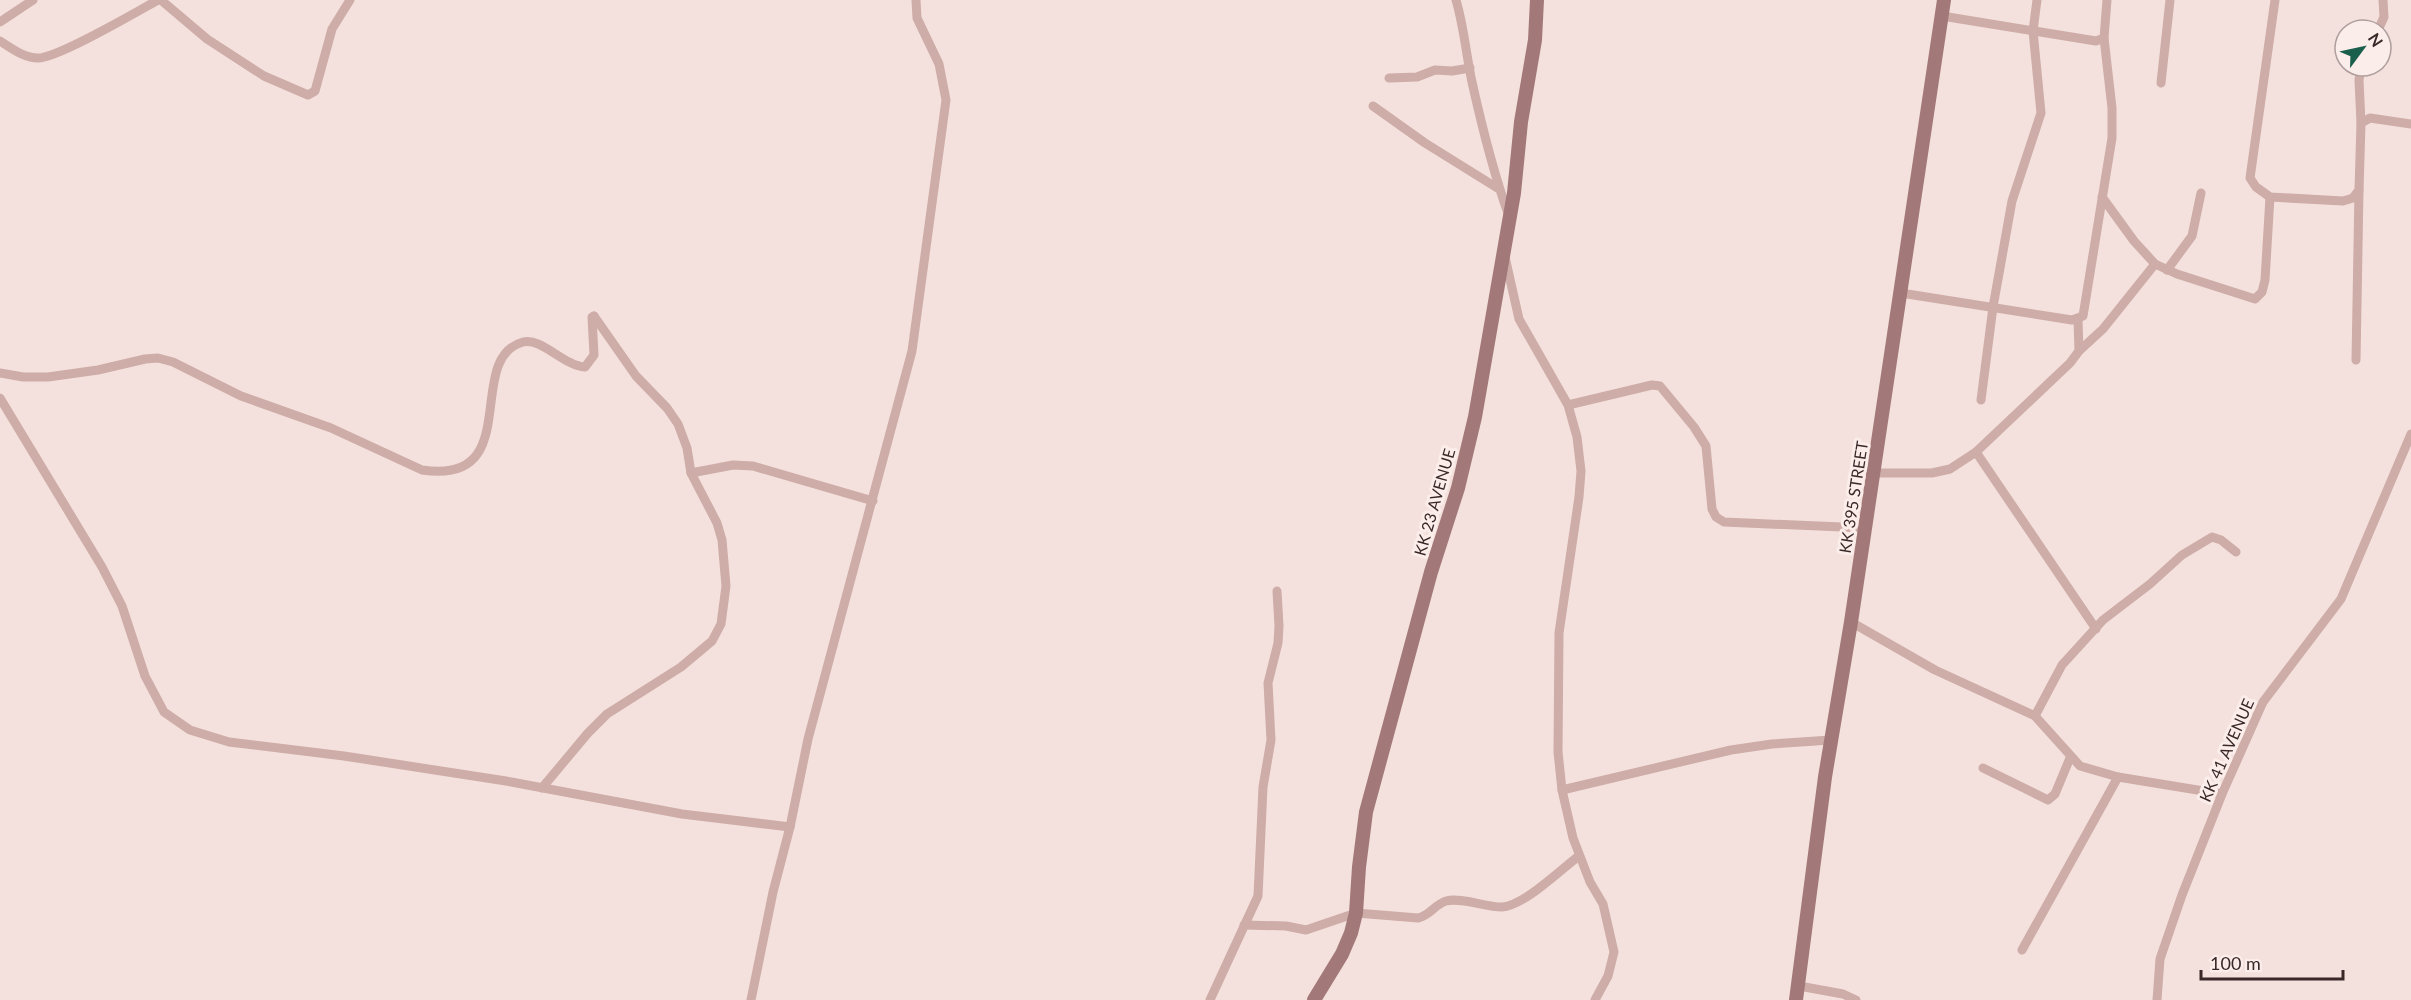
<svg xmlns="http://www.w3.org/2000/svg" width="2411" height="1000" font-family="Lato,sans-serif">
	<rect width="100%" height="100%" fill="#f4e1dd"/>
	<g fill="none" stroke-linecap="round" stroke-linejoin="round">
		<g stroke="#ceaca7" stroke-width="9">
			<polyline points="161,0 207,39 264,76 308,95 315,91 332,29 350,0"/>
			<path d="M1456 0C1464 27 1466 54 1472 82 1482 127 1493 172 1509 216"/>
			<polyline points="2275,0 2250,178 2256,187 2270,197 2343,201 2353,198 2359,190 2361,123 2370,118 2411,124"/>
			<polyline points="1942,16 2096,41 2104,38 2107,0"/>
			<polyline points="0,22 33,0"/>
			<polyline points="2378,30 2384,17 2383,0"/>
			<path d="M0 41C11 48 24 58 38 58 58 58 136 12 158 0"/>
			<polyline points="1389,78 1417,77 1435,70 1452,71 1470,68"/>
			<polyline points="2161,83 2170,0"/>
			<polyline points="1373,106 1425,143 1499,189"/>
			<polyline points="2361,123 2359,80 2361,66"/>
			<polyline points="2102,197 2134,241 2155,264 2177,274 2255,299 2262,292 2265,280 2270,197"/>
			<polyline points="1505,257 1519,319 1568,405 1577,437 1581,471 1579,497 1559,633 1558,752 1562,790 1573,838 1590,882 1603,904 1614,952 1608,976 1595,1000"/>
			<polyline points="2167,270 2192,236 2201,193"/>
			<polyline points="1901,293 2072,320 2083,316 2112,138 2112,108 2104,38"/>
			<polyline points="2079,351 2103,329 2155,264"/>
			<polyline points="2356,360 2359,190"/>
			<path d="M0 373 23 377H48L98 370 145 359 158 358 173 362 241 396 331 428 422 470C526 486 463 358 523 342 541 337 564 366 585 367L594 355 592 317 594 316"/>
			<polyline points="0,398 102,567 122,606 145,676 164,712 190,730 229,742 344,756 506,781 682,814 790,827 808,739 912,351 946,100 939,64 917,18 916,0"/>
			<polyline points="1981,400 1993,307 2012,201 2041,113 2033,31 2037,0"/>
			<polyline points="1568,405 1652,385 1660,386 1694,427 1706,446 1712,509 1716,517 1724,522 1865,528"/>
			<polyline points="1976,452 2096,629"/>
			<polyline points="691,473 733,465 753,466 873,501"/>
			<polyline points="1874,473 1932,473 1950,469 1976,452 2070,363 2079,351 2078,320"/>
			<polyline points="1851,622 1935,670 2035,716 2080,766 2118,777 2222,794"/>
			<polyline points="2035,716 2062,665 2103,620 2150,584 2182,555 2212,537 2221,540 2236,552"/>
			<polyline points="1983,768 2048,800 2055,794 2070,758"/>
			<polyline points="542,788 588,733 607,714 681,667 712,641 721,624 726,586 722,540 717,523 691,473 687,448 678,424 667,408 636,376 594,316"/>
			<polyline points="1562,790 1731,750 1772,744 1831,740"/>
			<path d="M1244 925 1286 926 1306 930 1356 913 1418 918C1430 916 1435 904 1446 901 1461 897 1485 907 1502 907 1524 906 1561 869 1579 856"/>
			<polyline points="2022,950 2118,777"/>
			<polyline points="1799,986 1843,994 1856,1000"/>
			<polyline points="751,1000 773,892 790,827"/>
			<polyline points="1210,1000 1258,896 1263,787 1271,740 1268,683 1278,643 1279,626 1277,591"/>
			<polyline points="2157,1000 2160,959 2182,895 2222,794 2263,702 2341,599 2411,434"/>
		</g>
		<g stroke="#a27978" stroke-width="14">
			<polyline points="1314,1000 1342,954 1351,933 1356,913 1359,867 1366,812 1431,572 1458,488 1475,417 1514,193 1521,122 1535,40 1537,0"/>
			<polyline points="1796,1000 1825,777 1851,622 1944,0"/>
		</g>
	</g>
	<g text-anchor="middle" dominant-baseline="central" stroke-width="6" stroke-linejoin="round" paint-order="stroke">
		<g font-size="16" fill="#3a2829" stroke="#fbedea">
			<text transform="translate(1853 497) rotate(-81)">KK 395 STREET</text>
			<text transform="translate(1434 502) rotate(-74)">KK 23 AVENUE</text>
			<text transform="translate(2226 750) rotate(-66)">KK 41 AVENUE</text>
		</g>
	</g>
	<g transform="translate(2363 48) rotate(57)"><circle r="28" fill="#fbedea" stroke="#ae9e9d" stroke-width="1.5"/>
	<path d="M0-4.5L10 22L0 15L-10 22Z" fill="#1a5f4c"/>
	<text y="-9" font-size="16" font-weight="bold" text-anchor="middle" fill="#3a2829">N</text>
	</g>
	<path d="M2201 970v9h142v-9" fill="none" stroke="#3a2829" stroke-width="3"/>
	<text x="2210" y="970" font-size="18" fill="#3a2829" stroke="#fbedea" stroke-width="4.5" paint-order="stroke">100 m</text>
</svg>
